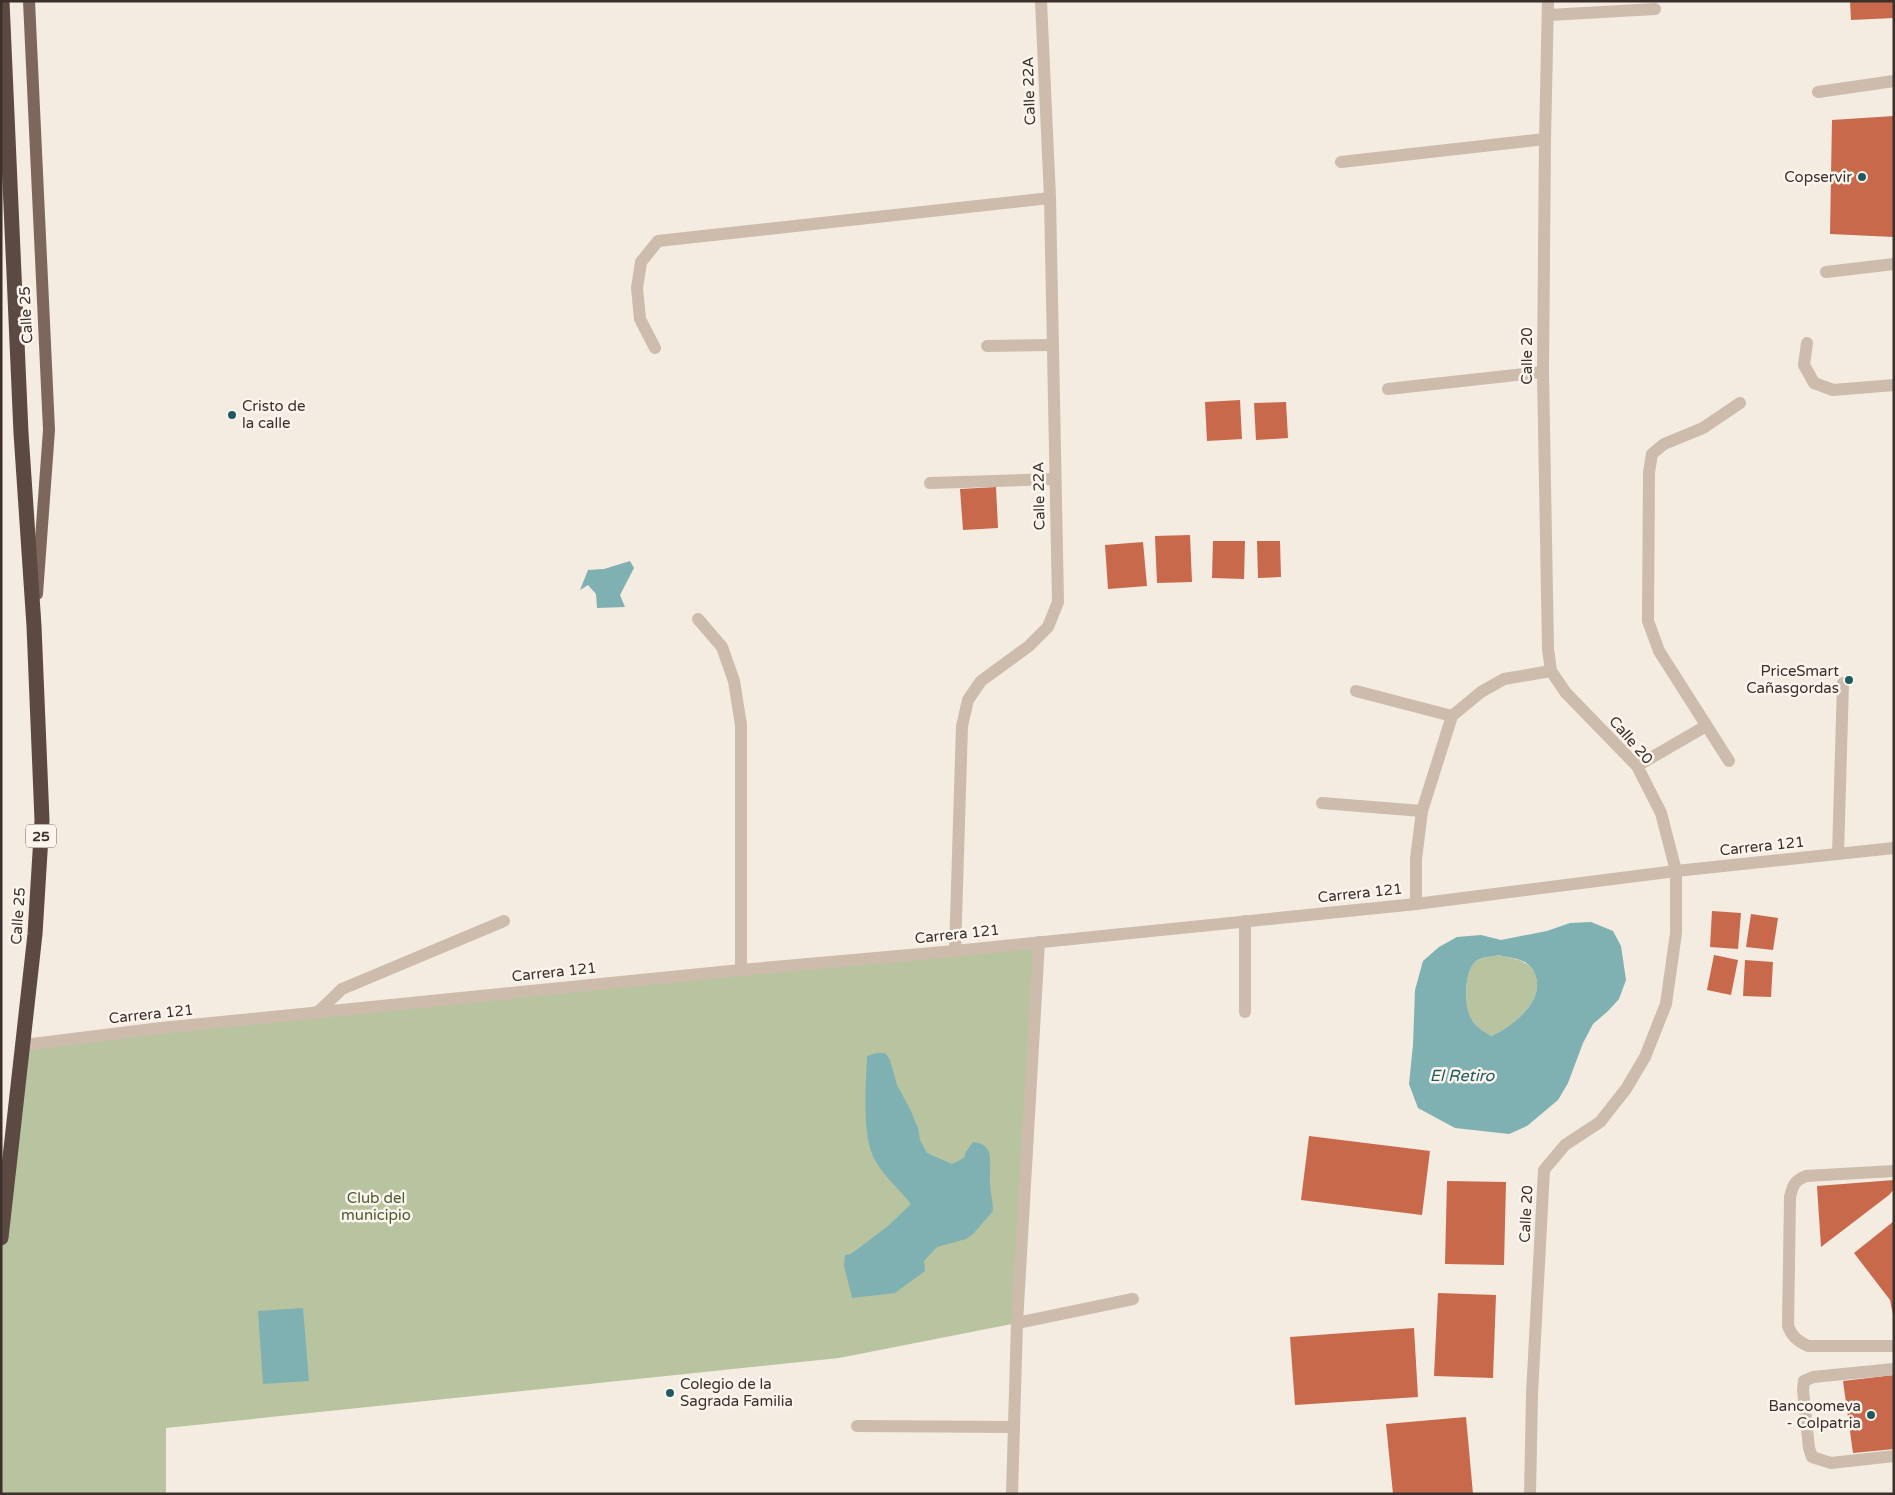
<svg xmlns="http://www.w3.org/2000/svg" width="1895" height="1495" font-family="'Varela Round',sans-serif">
	<rect width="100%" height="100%" fill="#f4ebe1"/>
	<g fill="#b8c4a0">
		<polygon points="1039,942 1017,1323 839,1358 166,1428 166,1494 1,1494 1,1238 24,1045"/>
		<path d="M1498 955C1507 957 1517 958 1525 963 1530 965 1533 969 1535 974 1546 1001 1512 1027 1491 1036 1486 1032 1479 1029 1475 1024 1463 1012 1463 972 1476 961 1480 957 1492 957 1498 955Z"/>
	</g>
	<g fill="#7fb0b2" fill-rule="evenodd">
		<polygon points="630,561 634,568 620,595 625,607 597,608 596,594 588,585 580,590 588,570 604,569"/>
		<path d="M1591 922 1613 931 1621 946 1626 980 1619 999 1608 1011 1593 1024 1583 1043 1568 1083 1558 1100 1527 1126 1509 1134 1455 1128 1418 1108 1409 1084 1413 1045 1415 990 1423 961 1439 947 1457 937 1481 935 1501 940 1547 931 1570 923ZM1498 955C1507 957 1517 958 1525 962 1530 965 1533 969 1535 974 1546 1001 1512 1027 1491 1036 1486 1032 1479 1029 1475 1024 1463 1012 1463 972 1476 961 1480 957 1492 957 1498 955Z"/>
		<path d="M877 1053H885L890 1060 897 1085 910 1109 918 1128 920 1140 927 1153 952 1164 964 1158 966 1152 973 1142C994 1144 990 1160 990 1176 989 1188 993 1199 993 1211L973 1234 966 1239 937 1247 924 1261 925 1271 895 1293 852 1298 844 1266 845 1255 851 1254 888 1226 911 1204C900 1190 885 1177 876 1162 861 1138 866 1085 867 1056Z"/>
		<polygon points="303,1308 309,1381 263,1384 258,1311"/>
	</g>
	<g fill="#c8694b">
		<polygon points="1850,1 1894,1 1894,18 1851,20"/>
		<polygon points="1894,116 1894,237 1830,234 1832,120"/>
		<polygon points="1240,400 1242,439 1207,441 1205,402"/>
		<polygon points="1286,402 1288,438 1256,440 1254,403"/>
		<polygon points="996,487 998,528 963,530 960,489"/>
		<polygon points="1190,535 1192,582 1157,583 1155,536"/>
		<polygon points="1213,541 1245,541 1244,579 1212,578"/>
		<polygon points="1257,541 1280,541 1281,577 1258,578"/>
		<polygon points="1143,542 1147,586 1108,589 1105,545"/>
		<polygon points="1712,911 1741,913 1738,949 1710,947"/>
		<polygon points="1751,914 1778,918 1773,950 1746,947"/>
		<polygon points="1714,955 1738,960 1731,995 1707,990"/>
		<polygon points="1745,960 1773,962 1771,997 1743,996"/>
		<polygon points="1309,1136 1430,1151 1422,1215 1301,1200"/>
		<polygon points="1894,1180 1894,1189 1889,1195 1821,1247 1817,1186"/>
		<polygon points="1447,1181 1506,1182 1504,1265 1445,1264"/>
		<polygon points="1894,1221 1894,1315 1893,1315 1890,1300 1854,1253"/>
		<polygon points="1438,1293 1496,1295 1493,1378 1434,1376"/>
		<polygon points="1414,1328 1418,1397 1295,1405 1290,1337"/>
		<polygon points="1894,1375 1894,1449 1853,1453 1843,1381"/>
		<polygon points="1466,1417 1473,1494 1393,1494 1386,1424"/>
	</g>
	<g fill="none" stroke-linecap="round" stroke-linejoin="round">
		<g stroke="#cdbbac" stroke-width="12">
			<polyline points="1549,15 1655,9"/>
			<polyline points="1818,92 1894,81"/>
			<polyline points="1341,162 1545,139"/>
			<polyline points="1826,272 1894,264"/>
			<polyline points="1807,343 1804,365 1814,383 1833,390 1894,385"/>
			<polyline points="987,346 1053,345"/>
			<polyline points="655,348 640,319 637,288 641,262 658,241 1050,198"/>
			<polyline points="1388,389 1543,372"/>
			<polyline points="930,483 1055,479"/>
			<polyline points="698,619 722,647 734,681 741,725 741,970"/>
			<polyline points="1356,691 1452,716"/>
			<polyline points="1729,761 1659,651 1648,621 1649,472 1652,454 1664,444 1703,428 1740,403"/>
			<polyline points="1637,766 1706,726"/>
			<polyline points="1322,803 1422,811"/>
			<polyline points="1838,854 1843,683"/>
			<polyline points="1416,904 1416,859 1422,811 1452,716 1481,692 1504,679 1551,671"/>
			<polyline points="955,951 962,726 968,700 981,681 1029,646 1048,627 1058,602 1050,198 1041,1"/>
			<polyline points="1245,1012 1245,921"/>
			<polyline points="317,1013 342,989 504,921"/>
			<polyline points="24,1045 161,1028 741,970 955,951 1416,904 1676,871 1894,848"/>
			<path d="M1894 1171 1806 1176C1794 1181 1793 1185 1790 1197L1788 1326C1792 1337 1798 1341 1808 1346H1894"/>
			<polyline points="1017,1323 1133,1299"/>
			<polyline points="1894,1369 1813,1377 1804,1381 1803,1390 1809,1448 1812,1457 1831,1463 1894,1456"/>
			<polyline points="857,1426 1014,1427"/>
			<polyline points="1012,1494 1017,1323 1039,942"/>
			<polyline points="1530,1494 1532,1394 1544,1170 1565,1145 1600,1122 1626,1089 1645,1057 1666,1004 1676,933 1676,871 1661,813 1637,766 1566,693 1551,671 1548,649 1543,372 1545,139 1548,1"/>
		</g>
		<polyline stroke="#7d675c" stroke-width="12" points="29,1 49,430 37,594"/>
		<polyline stroke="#5c4a42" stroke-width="15" points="1,1238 35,934 42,820 34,626 21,433 2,1"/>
	</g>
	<g fill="#1f5a5e" stroke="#fbf5ee" stroke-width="2">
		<circle cx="1862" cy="177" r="5"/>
		<circle cx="232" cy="415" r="5"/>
		<circle cx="1849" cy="680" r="5"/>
		<circle cx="670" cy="1393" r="5"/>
		<circle cx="1871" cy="1415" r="5"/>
	</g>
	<g text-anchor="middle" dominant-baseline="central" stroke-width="5" stroke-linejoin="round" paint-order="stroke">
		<rect fill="#fbf5ee" stroke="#756b66" stroke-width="1" x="26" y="824.5" width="30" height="23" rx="4"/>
		<g font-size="14" font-weight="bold" fill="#3b302b">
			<text x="41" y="836">25</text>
		</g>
		<g font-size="15" fill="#3b302b" stroke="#fbf5ee">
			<text transform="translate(1029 91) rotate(-92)">Calle 22A</text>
			<text transform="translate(26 315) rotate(-93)">Calle 25</text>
			<text transform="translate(1527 356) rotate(-90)">Calle 20</text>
			<text transform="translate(1039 496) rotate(-91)">Calle 22A</text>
			<text transform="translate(1631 740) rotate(49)">Calle 20</text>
			<text transform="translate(1762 846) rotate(-6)">Carrera 121</text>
			<text transform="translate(1360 893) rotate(-6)">Carrera 121</text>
			<text transform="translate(18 916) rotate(-86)">Calle 25</text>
			<text transform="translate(957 934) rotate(-6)">Carrera 121</text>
			<text transform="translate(554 972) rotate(-6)">Carrera 121</text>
			<text transform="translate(151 1014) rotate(-6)">Carrera 121</text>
			<text transform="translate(1526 1214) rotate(-87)">Calle 20</text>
		</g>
		<g font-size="15" fill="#3b302b" stroke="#fbf5ee" text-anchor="end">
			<text x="1852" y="177">Copservir</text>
			<text x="242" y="406" text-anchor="start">Cristo de<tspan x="242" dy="17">la calle</tspan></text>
			<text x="1839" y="671">PriceSmart<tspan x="1839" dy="17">Cañasgordas</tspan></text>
			<text x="680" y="1384" text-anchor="start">Colegio de la<tspan x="680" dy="17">Sagrada Familia</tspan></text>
			<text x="1861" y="1406">Bancoomeva<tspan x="1861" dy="17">- Colpatria</tspan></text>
		</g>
		<g font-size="15" fill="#4a5a2e" stroke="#fbf5ee">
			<text x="376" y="1198">Club del<tspan x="376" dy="17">municipio</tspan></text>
		</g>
		<g font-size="16" font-style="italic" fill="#1f5a5e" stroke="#fbf5ee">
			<text x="1462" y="1076">El Retiro</text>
		</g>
	</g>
	<rect width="1895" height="1495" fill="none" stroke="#3b302b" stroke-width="5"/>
</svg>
